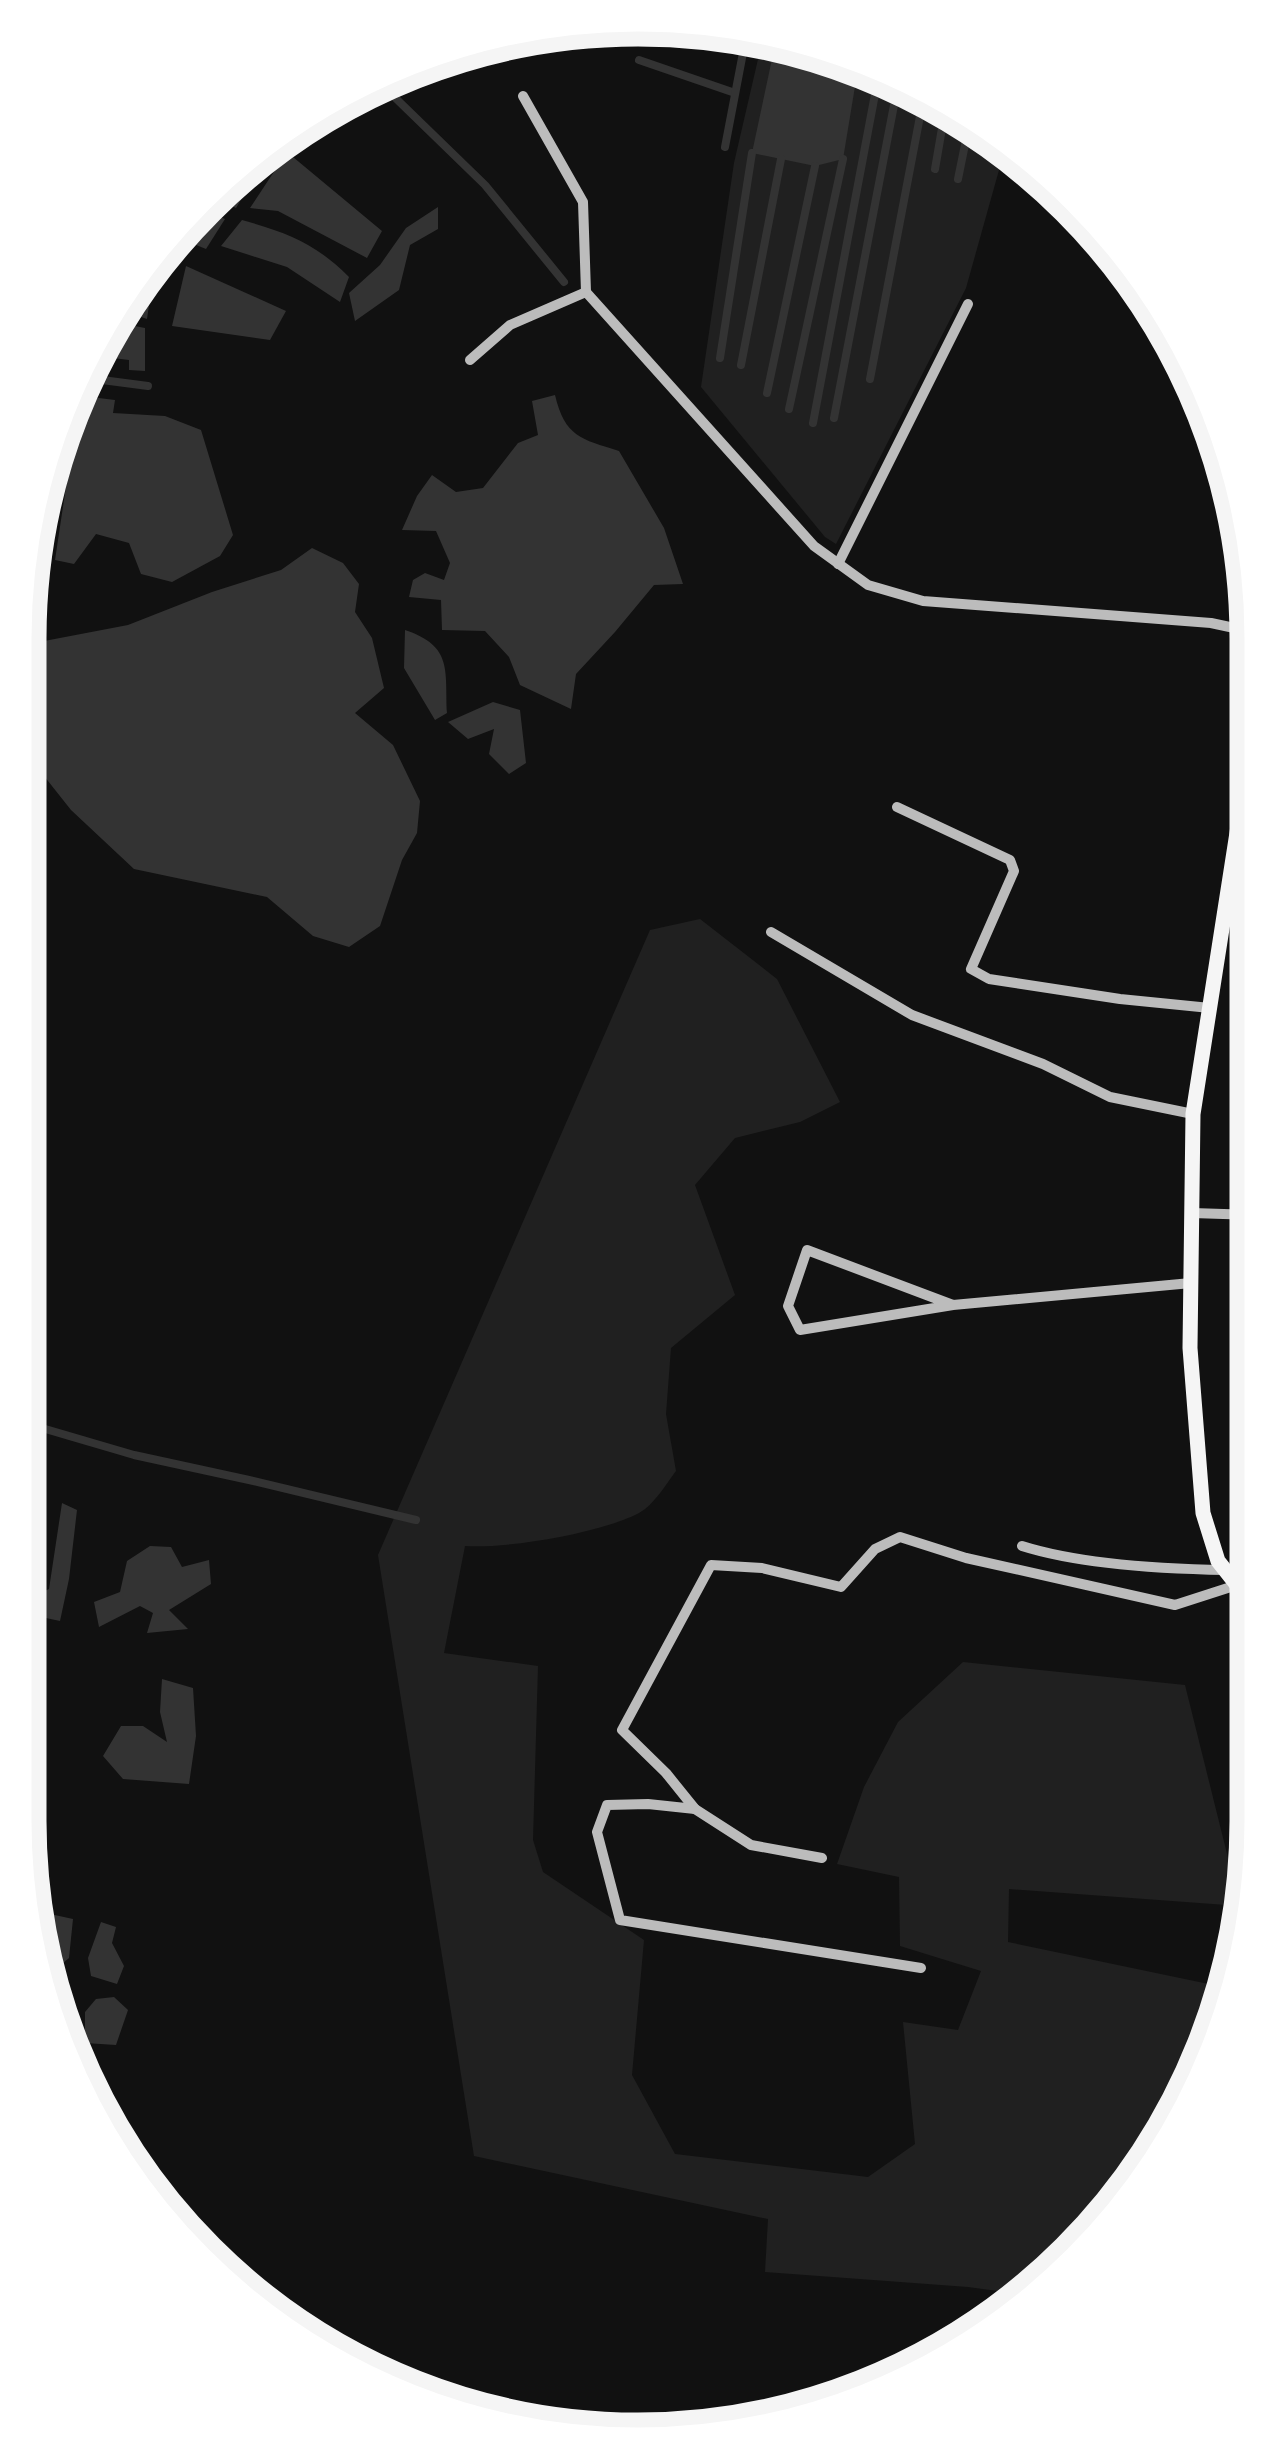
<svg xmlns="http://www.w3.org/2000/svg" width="1276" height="2459" font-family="Roboto,sans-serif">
	<rect width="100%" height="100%" fill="#111"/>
	<g fill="#202020">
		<polygon points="762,42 913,82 1006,145 966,288 836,544 825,537 701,387 734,163"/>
		<path d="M700 919 777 979 840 1102 800 1122 735 1138 695 1185 735 1295 671 1348 666 1414 676 1471C666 1484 654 1505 639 1513 601 1533 507 1549 465 1546L444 1653 538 1666 533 1840 543 1872 644 1940 632 2075 675 2154 868 2177 915 2144 903 2022 958 2030 981 1971 900 1946 899 1877 837 1864 864 1787 898 1722 963 1662 1185 1685 1240 1906 1009 1889 1008 1942 1223 1987 1194 2096 1076 2260 1027 2295 968 2287 765 2272 768 2219 474 2156 378 1555 650 930Z"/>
	</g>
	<g fill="#333">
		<polygon points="775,45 858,68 843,159 815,166 752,153"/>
		<polygon points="287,152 382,231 367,258 278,211 250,208"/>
		<polygon points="253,158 263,163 236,208 211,195 230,171"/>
		<polygon points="438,207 438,229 410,245 399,290 355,321 349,293 380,265 406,228"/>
		<polygon points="201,209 225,219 206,249 179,238"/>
		<path d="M242 220C288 233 315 243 349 277L340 302 287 267 221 246Z"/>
		<polygon points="186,266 286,311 270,340 172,326"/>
		<polygon points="154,270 147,319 123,311"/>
		<polygon points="114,322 145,328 145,371 129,370 129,360 88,355"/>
		<polygon points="74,395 115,400 113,413 165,416 201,430 233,535 220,556 172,582 141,574 129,543 96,534 74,564 55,560 67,480 53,474"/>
		<path d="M555 395C565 437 581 439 619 451L664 528 683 584 654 585 615 632 576 674 571 709 520 685 509 657 485 631 442 630 441 600 409 597 413 580 425 573 444 580 450 563 436 531 402 530 417 496 432 475 456 492 483 488 518 443 538 435 532 401Z"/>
		<polygon points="312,548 343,563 359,584 355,612 372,638 384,688 355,713 393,745 420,801 417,833 402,860 380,926 349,947 313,936 267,897 134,869 71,810 29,757 33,690 39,642 128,625 212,592 281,570"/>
		<path d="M405 630C453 646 445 670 447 713L435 720 404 668Z"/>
		<polygon points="493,702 520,710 526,763 509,774 489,754 494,729 468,739 448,722"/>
		<polygon points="62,1503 77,1510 69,1579 60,1621 18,1612 18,1593 27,1599 49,1589"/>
		<polygon points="150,1546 171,1547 182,1567 209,1560 211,1584 169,1610 188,1629 147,1633 153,1613 140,1606 99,1627 94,1602 120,1592 127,1561"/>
		<polygon points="162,1679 193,1688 196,1736 189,1784 123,1779 103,1756 121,1726 143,1726 167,1742 160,1712"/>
		<polygon points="41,1912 73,1919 69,1958 56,1969 41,1959 37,1938"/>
		<polygon points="101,1922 116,1927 112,1943 124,1966 117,1984 91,1976 88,1958"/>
		<polygon points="114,1997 128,2010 116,2045 85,2043 85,2012 96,1999"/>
	</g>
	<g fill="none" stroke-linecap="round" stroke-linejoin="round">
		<g stroke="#333" stroke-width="8">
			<polyline points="639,60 735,93"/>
			<polyline points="381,84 485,185 564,282"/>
			<polyline points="725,147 746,37"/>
			<polyline points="935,169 946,105"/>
			<polyline points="958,179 970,120"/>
			<polyline points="720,358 752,153"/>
			<polyline points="741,365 781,159"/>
			<polyline points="79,377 148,386"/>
			<polyline points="870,379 925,90"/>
			<polyline points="767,393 815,166"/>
			<polyline points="789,409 843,159"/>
			<polyline points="834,418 899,79"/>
			<polyline points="813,423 879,73"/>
			<polyline points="18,1421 134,1455 249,1480 416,1520"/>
		</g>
		<g stroke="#bcbcbc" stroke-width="10">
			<polyline points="523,96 583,202 586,292 814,546 868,585 923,601 1211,623 1253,632"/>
			<polyline points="470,360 510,325 586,292"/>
			<polyline points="838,564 968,304"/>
			<polyline points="897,807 1010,860 1014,871 971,969 989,979 1120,999 1210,1008"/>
			<polyline points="771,932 912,1015 1043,1064 1110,1097 1193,1114"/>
			<polyline points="1192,1213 1255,1215"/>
			<polyline points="953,1305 800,1330 788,1306 807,1250 953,1305 1191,1283"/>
			<path d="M1022 1546C1079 1564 1165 1569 1226 1570"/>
			<polyline points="695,1809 648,1804 607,1805 597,1832 620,1920 921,1968"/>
			<polyline points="822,1858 751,1845 695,1809 666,1773 622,1730 711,1565 762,1568 841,1587 875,1549 900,1537 966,1558 1175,1605 1237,1585"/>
		</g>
		<polyline stroke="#f5f5f5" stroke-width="15" points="1253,756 1244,788 1193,1114 1190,1348 1203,1513 1218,1561 1237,1585 1256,1596"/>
	</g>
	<path d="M0 0H1276V2459H0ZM638 39H638A599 599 0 0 1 1237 638V1821A599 599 0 0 1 638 2420H638A599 599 0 0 1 39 1821V638A599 599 0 0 1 638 39Z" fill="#fff" fill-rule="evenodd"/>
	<path fill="none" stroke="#f5f5f5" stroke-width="15" d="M638 39H638A599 599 0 0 1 1237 638V1821A599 599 0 0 1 638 2420H638A599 599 0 0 1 39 1821V638A599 599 0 0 1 638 39Z"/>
</svg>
